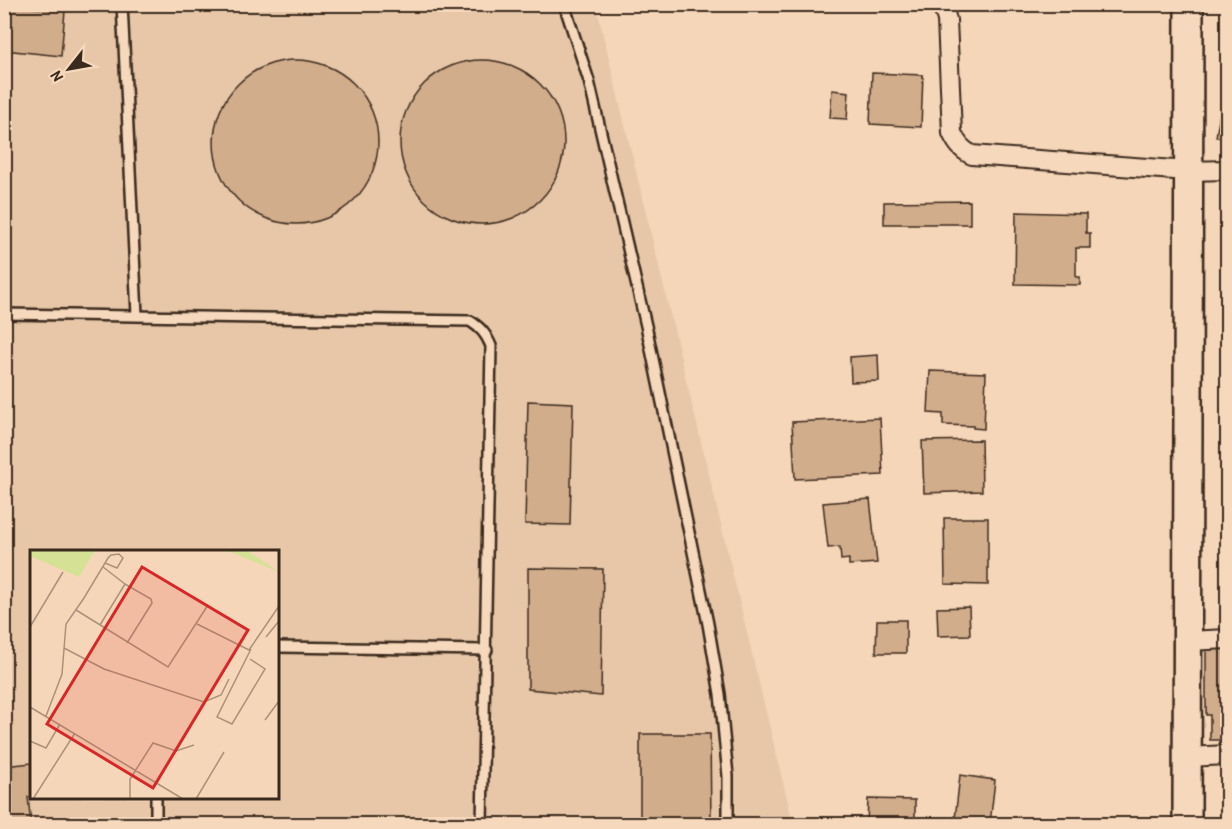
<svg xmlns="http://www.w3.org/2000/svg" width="1232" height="829" font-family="'Patrick Hand',sans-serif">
	<rect width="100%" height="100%" fill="#f6d6b8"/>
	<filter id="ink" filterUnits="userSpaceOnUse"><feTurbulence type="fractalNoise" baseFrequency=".0167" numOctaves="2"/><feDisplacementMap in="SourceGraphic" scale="12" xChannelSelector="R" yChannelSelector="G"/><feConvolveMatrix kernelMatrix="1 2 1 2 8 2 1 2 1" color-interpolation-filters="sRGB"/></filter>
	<g filter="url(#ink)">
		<path fill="#e7c7a8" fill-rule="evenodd" d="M5 5H596L793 824H5ZM32 552H278V798H32Z"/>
		<g fill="#d2ad8c" stroke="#3b2a1e" stroke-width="1.5">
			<polygon points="4,4 65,11 61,56 4,50"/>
			<circle cx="482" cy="142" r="82"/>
			<circle cx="296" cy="142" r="82"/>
			<polygon points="872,73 923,75 921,127 870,124"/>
			<polygon points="1224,89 1228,89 1228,139 1216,137"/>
			<polygon points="832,90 849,92 847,119 830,118"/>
			<polygon points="970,201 970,224 884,224 884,202"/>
			<polygon points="1016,212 1086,214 1086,233 1090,233 1090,248 1076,248 1076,277 1080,277 1080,285 1015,284"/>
			<polygon points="878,355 879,381 851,382 850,357"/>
			<polygon points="930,371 986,373 984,429 973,428 973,426 943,425 943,414 928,413"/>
			<polygon points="528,401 573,403 570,525 525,524"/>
			<polygon points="880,418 883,475 795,479 792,422"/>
			<polygon points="981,440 982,491 924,493 922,441"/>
			<polygon points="870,499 877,563 849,565 849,559 841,560 840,547 828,548 823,503"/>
			<polygon points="944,518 988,518 988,585 945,584"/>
			<polygon points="528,568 603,569 601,696 528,689"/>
			<polygon points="969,607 970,635 938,636 937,608"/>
			<polygon points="877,620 906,620 906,653 876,653"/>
			<polygon points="1206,642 1228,642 1228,740 1210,740 1210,715 1206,715"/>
			<polygon points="640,734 710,734 711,824 640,824"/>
			<polygon points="32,763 32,797 28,797 31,824 4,824 4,766"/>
			<polygon points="960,775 995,780 990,824 955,819"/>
			<polygon points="868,799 915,800 915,824 867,824"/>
			<polygon points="955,822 1000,823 1000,824 955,824"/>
		</g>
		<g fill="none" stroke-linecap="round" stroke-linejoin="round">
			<defs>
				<g id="lane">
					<polyline points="122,4 137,315"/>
					<polyline points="564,4 589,81 647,330 708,624 720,694 728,776 728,824"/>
					<path d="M4 314 470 321C481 328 486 334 491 346L482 824"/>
					<polyline points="278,647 487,650"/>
					<polyline points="156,824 156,798"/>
				</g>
				<g id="street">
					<path d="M942 4 947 20 952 133C957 144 962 150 972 155L1188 171 1228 170"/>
					<polyline points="1188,641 1228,639"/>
					<polyline points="1187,757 1228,755"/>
				</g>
				<polyline id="secondary" points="1187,824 1189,4"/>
			</defs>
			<use href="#lane" stroke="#3b2a1e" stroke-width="14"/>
			<use href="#street" stroke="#3b2a1e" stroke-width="22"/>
			<use href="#secondary" stroke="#3b2a1e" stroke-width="32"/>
			<use href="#lane" stroke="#f6d8bc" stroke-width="9"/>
			<use href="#street" stroke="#f6d8bc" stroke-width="18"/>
			<use href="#secondary" stroke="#f6d8bc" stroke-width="27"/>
		</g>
	</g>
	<g transform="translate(30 550)">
		<rect width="249" height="249" fill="#f6d6b8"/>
		<path d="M0 0H65L49 27 0 6ZM196 0H216L249 22Z" fill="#d5e194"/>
		<path fill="none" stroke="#ab917a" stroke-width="1.5" d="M73 17 95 34M46 60 138 117 178 55M167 74 219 100 249 56M70 75 95 34 121 49 122 53 97 93M0 77 33 22M236 87 249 71M34 98 74 119 174 152 191 145 199 129M220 109 235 119 202 174 187 167 221 99M0 157 153 249M16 166 32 124 36 74 54 48 78 8 81 5 89 4 93 8 87 18 75 13M235 170 249 151M0 191 16 198 30 174M3 249 45 183M100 249V229L123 193 146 201 164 195M166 249 194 202"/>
		<path fill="#d62828" fill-opacity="0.15" stroke="#d62828" stroke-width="3" d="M112 17 218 80 123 238 17 174Z"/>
		<rect width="249" height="249" fill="none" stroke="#3b2a1e" stroke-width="3"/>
	</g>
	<rect width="1232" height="829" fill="none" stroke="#f6d8bc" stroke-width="24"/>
	<rect x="12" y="12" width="1208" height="805" fill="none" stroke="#3b2a1e" stroke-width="2" filter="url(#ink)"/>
	<g transform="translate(69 69) rotate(239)" stroke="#f6d8bc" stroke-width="4.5" paint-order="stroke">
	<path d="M0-4.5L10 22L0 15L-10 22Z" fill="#3b2a1e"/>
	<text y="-9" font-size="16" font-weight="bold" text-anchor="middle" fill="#3b2a1e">N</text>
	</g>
</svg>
